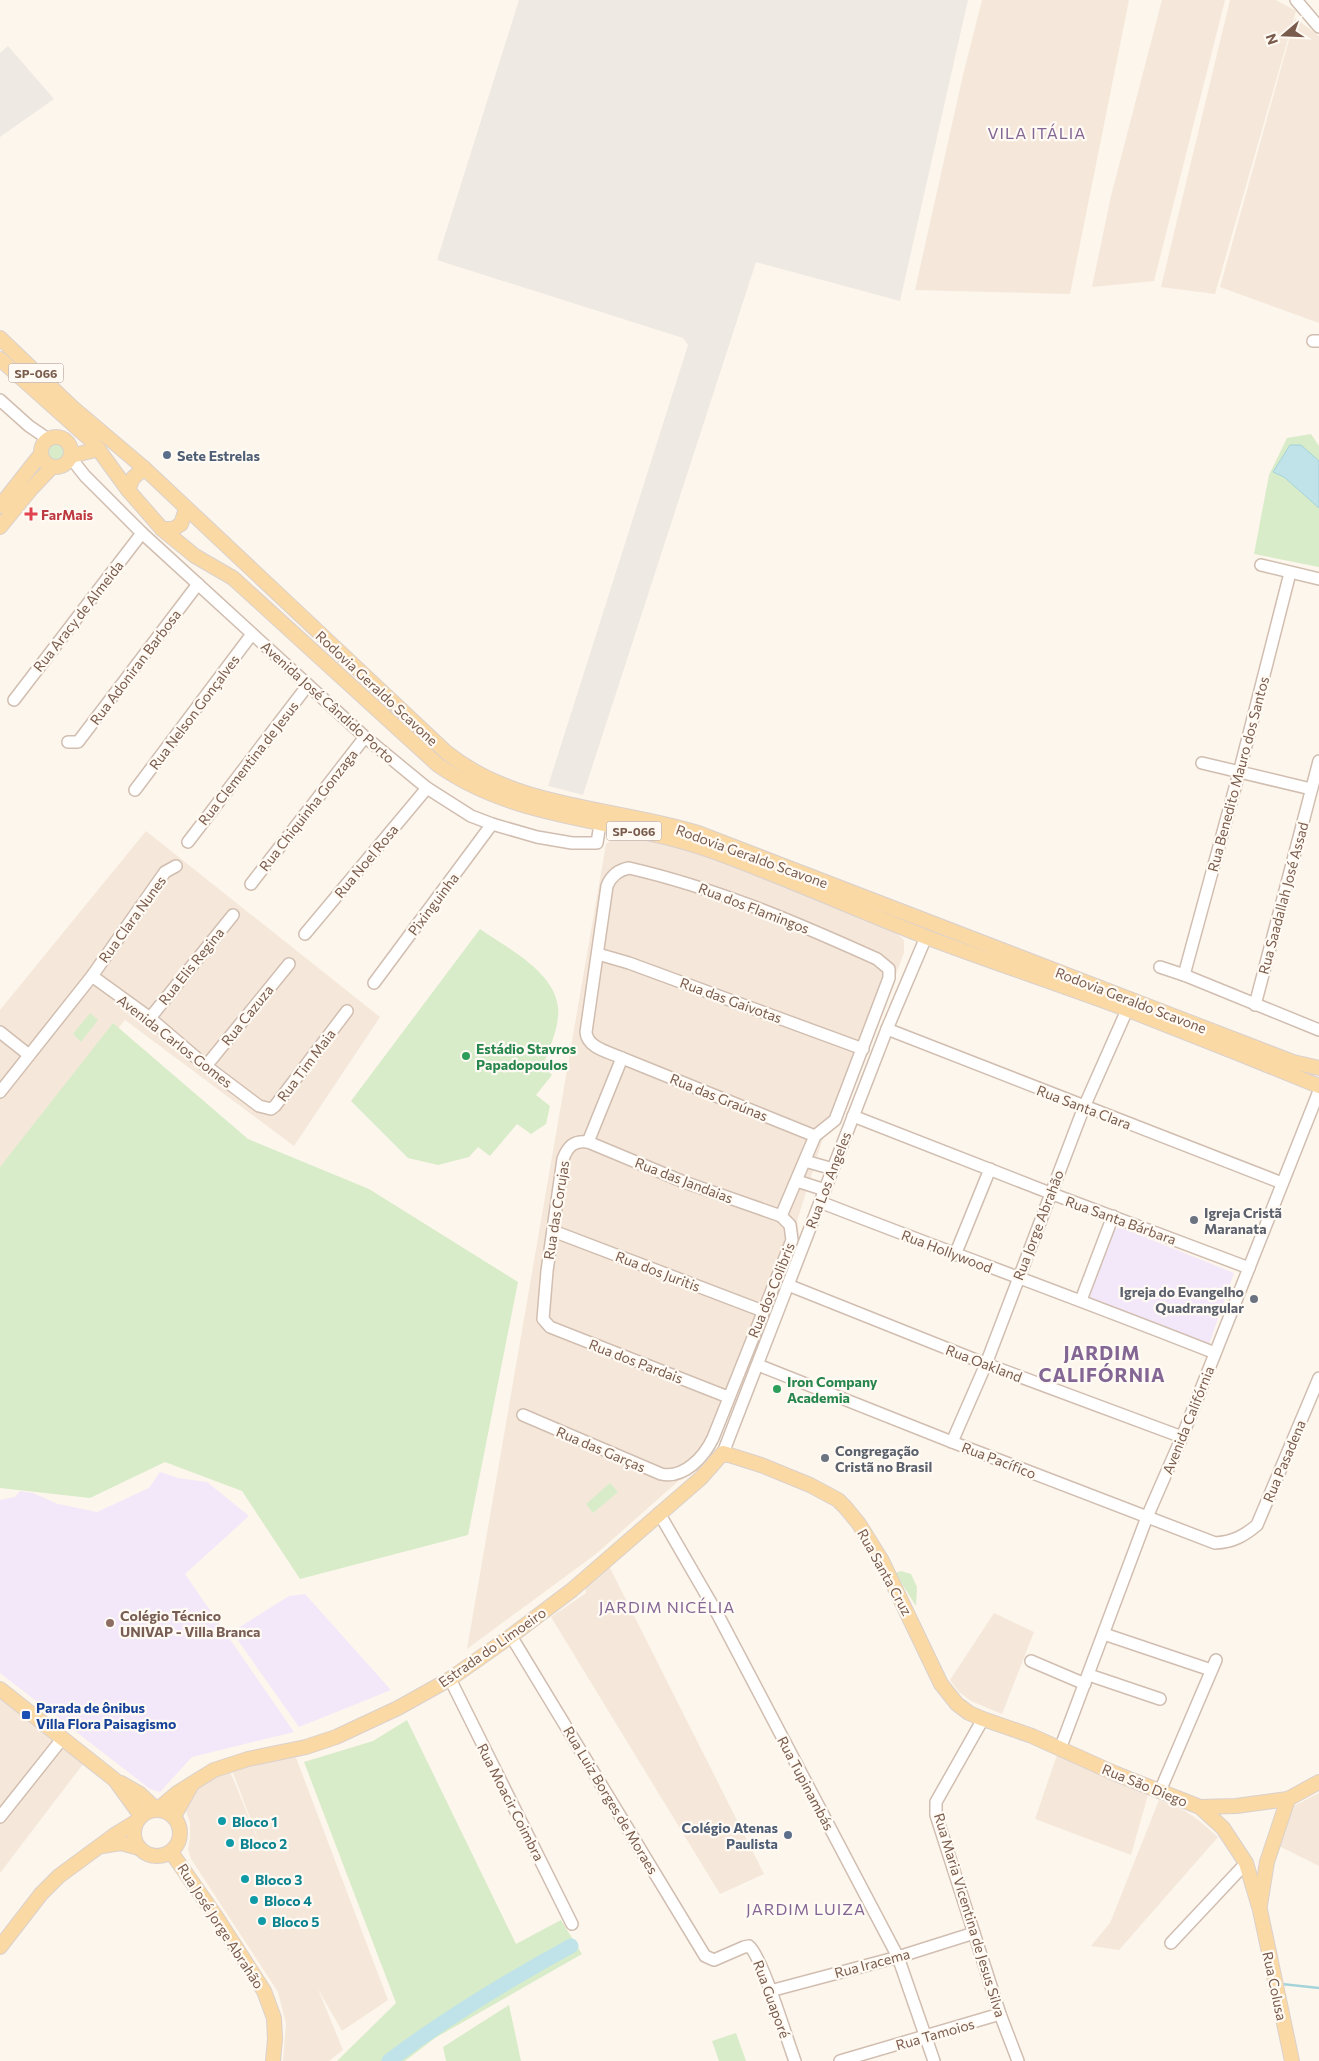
<svg xmlns="http://www.w3.org/2000/svg" width="1319" height="2061" font-family="Commissioner,sans-serif">
	<rect width="100%" height="100%" fill="#fdf6ec"/>
	<g fill="#f5e8da">
		<polygon points="982,0 1129,0 1070,294 915,290 963,75"/>
		<polygon points="1162,0 1225,0 1154,281 1092,287 1111,196"/>
		<polygon points="1230,0 1276,0 1296,11 1215,294 1161,287"/>
		<polygon points="1295,18 1319,36 1319,323 1220,287"/>
		<polygon points="146,831 380,1017 294,1146 125,1020 0,1177 0,1010"/>
		<polygon points="618,835 673,842 892,929 904,940 904,953 839,1123 825,1132 797,1221 799,1235 711,1452 596,1554 467,1649 606,844"/>
		<polygon points="609,1566 764,1874 720,1894 551,1617 586,1593 585,1586"/>
		<polygon points="994,1613 1034,1632 1002,1714 971,1701 959,1692 950,1680"/>
		<polygon points="0,1694 83,1764 0,1873"/>
		<polygon points="295,1755 388,2000 342,2031 318,1989 343,2050 329,2061 283,2061 286,2024 278,1992 191,1859 188,1850 190,1837 190,1823 185,1808 196,1788 230,1771 264,1855 232,1770 241,1766"/>
		<polygon points="1057,1755 1148,1795 1131,1855 1035,1819"/>
		<polygon points="1319,1793 1319,1866 1277,1845 1292,1807"/>
		<polygon points="1159,1800 1182,1809 1197,1819 1218,1837 1119,1950 1091,1946 1110,1923"/>
	</g>
	<g fill="#efe9e4">
		<polygon points="519,0 968,0 900,301 756,262 583,795 548,786 688,345 683,338 437,260"/>
		<polygon points="8,46 54,99 0,137 0,53"/>
	</g>
	<g fill="#f3e8fa">
		<polygon points="1118,1228 1122,1228 1234,1273 1209,1344 1087,1297 1115,1229"/>
		<polygon points="160,1472 178,1478 207,1482 249,1516 185,1574 294,1732 192,1757 160,1792 150,1789 0,1673 0,1500 15,1497 20,1491 33,1493 58,1504 97,1512 149,1488"/>
		<polygon points="305,1594 391,1690 299,1727 232,1632 289,1596"/>
	</g>
	<g fill="#d8ecc9">
		<polygon points="1311,434 1319,446 1319,567 1254,554 1269,475 1287,438"/>
		<circle cx="54" cy="453" r="10"/>
		<path d="M480 929C507 948 554 971 558 1007 560 1027 549 1048 543 1066L552 1075 536 1095 550 1106 546 1124 531 1134 517 1124 490 1156 478 1147 469 1157 438 1165 408 1158 351 1101Z"/>
		<polygon points="90,1013 98,1020 81,1042 73,1034"/>
		<polygon points="113,1023 248,1139 369,1189 518,1282 468,1535 300,1579 242,1491 165,1462 90,1498 0,1488 0,1167"/>
		<polygon points="610,1483 618,1492 593,1513 586,1504"/>
		<polygon points="901,1571 911,1574 917,1587 916,1606 895,1573"/>
		<polygon points="407,1720 516,1944 561,1920 582,1954 435,2038 405,2061 337,2061 396,2003 304,1762 373,1741"/>
		<polygon points="509,2005 521,2061 446,2061 443,2047"/>
		<polygon points="736,2033 746,2061 719,2061 712,2041"/>
	</g>
	<polygon fill="#bfe3e8" stroke="#a5d3da" points="1290,445 1301,445 1319,461 1319,508 1284,477 1273,472"/>
	<g fill="none" stroke-linecap="round" stroke-linejoin="round">
		<polyline stroke="#a5d3da" stroke-width="2.5" points="1282,1984 1319,1988"/>
		<path stroke="#bfe3e8" stroke-width="15" d="M389 2061C447 2017 507 1981 571 1946"/>
		<defs>
			<g id="minor">
				<polyline points="1296,0 1319,27"/>
				<polyline points="1313,341 1319,341"/>
				<polyline points="0,400 29,426 48,439"/>
				<polyline points="70,457 85,476 142,533 365,737 427,788 471,816 492,824 537,837 572,843 597,843 600,824"/>
				<polyline points="1261,565 1319,579"/>
				<polyline points="14,700 142,533"/>
				<polyline points="68,742 78,742 198,584"/>
				<polyline points="1202,763 1311,789"/>
				<polyline points="135,790 252,634"/>
				<polyline points="188,842 308,685"/>
				<polyline points="251,884 365,737"/>
				<polyline points="305,934 427,788"/>
				<polyline points="598,954 629,963 863,1049"/>
				<polyline points="1160,967 1184,975 1319,1030"/>
				<polyline points="1184,975 1239,773 1290,573"/>
				<polyline points="92,976 150,1018 206,1066 259,1106 271,1109 275,1106 347,1011"/>
				<polyline points="374,983 492,824"/>
				<polyline points="1255,1005 1319,761"/>
				<polyline points="150,1018 233,915"/>
				<polyline points="887,1029 1282,1183"/>
				<polyline points="0,1032 29,1055"/>
				<polyline points="622,1058 815,1136"/>
				<polyline points="206,1066 289,964"/>
				<polyline points="0,1092 92,976 165,872 176,866"/>
				<polyline points="853,1116 1050,1193 1249,1268"/>
				<polyline points="588,1142 684,1182 781,1216"/>
				<polyline points="805,1161 833,1169"/>
				<polyline points="797,1181 825,1190"/>
				<path d="M820 1202C951 1253 1084 1301 1215 1353"/>
				<polyline points="553,1231 763,1311"/>
				<polyline points="955,1255 990,1169"/>
				<polyline points="788,1285 986,1364 1182,1437"/>
				<polyline points="1081,1300 1113,1216"/>
				<path d="M758 1365 952 1442 1215 1543C1233 1542 1244 1536 1257 1525L1319 1378"/>
				<path d="M523 1415 661 1474C684 1479 704 1457 713 1438L792 1240 790 1225 781 1216 815 1136 835 1120 889 978V969L877 959C795 922 716 888 629 868 618 870 611 876 607 886L586 1032C587 1048 609 1052 622 1058L588 1142C574 1140 568 1146 563 1159L547 1271 543 1319 550 1327 728 1397"/>
				<polyline points="952,1442 986,1364 1084,1107 1127,1010"/>
				<polyline points="723,1453 887,1029 926,937"/>
				<polyline points="659,1513 718,1615 898,1957 934,2061"/>
				<polyline points="1104,1634 1211,1670"/>
				<path d="M511 1636 705 1956 714 1960 744 1947 749 1946C762 1956 787 2040 795 2061"/>
				<polyline points="1031,1661 1085,1684"/>
				<polyline points="1089,1675 1160,1699"/>
				<polyline points="450,1679 572,1924"/>
				<polyline points="983,1719 936,1802 936,1815 1000,2014 1018,2061"/>
				<polyline points="1060,1749 1147,1517 1182,1437 1319,1091"/>
				<polyline points="1160,1791 1216,1660"/>
				<polyline points="0,1817 62,1739"/>
				<polyline points="1171,1943 1246,1863"/>
				<polyline points="770,1991 898,1957 974,1933"/>
				<polyline points="840,2061 1000,2014"/>
			</g>
			<g id="major">
				<path d="M0 338 72 407 144 468 446 752C516 809 615 807 698 833L1293 1062 1319 1068"/>
				<path d="M0 359 93 442 128 490 162 529 195 556 233 578 438 765C520 823 623 818 715 852 786 878 855 909 926 937 992 962 1059 984 1126 1009 1190 1034 1255 1060 1319 1086"/>
				<circle cx="56" cy="452" r="15"/>
				<polyline points="71,456 99,449"/>
				<polyline points="128,490 133,478 144,468"/>
				<polyline points="0,506 41,454"/>
				<polyline points="0,527 31,489 52,467"/>
				<polyline points="162,529 173,529 181,524 186,509"/>
				<polyline points="0,1689 115,1780 141,1816"/>
				<polyline points="121,1783 140,1794 156,1809"/>
				<polyline points="1200,1807 1223,1828 1246,1863 1260,1910 1292,2061"/>
				<polyline points="158,1809 177,1793 214,1770 248,1759 306,1747 336,1737 398,1708 450,1679 511,1636 572,1590 701,1478 723,1453 761,1465 810,1485 838,1500 846,1508 859,1524 882,1561 941,1684 957,1704 969,1713 983,1719 1032,1736 1114,1773 1200,1807 1236,1806 1288,1799 1319,1782"/>
				<circle cx="157" cy="1833" r="23"/>
				<polyline points="174,1816 192,1784"/>
				<polyline points="102,1846 121,1843 139,1848"/>
				<polyline points="171,1852 215,1915 264,1991 274,2018 275,2039 273,2061"/>
				<polyline points="1260,1905 1267,1862 1288,1799"/>
				<polyline points="0,1947 41,1894 59,1876 116,1834 137,1821"/>
			</g>
		</defs>
		<use href="#minor" stroke="#d1beb0" stroke-width="14"/>
		<use href="#major" stroke="#dad1cd" stroke-width="16"/>
		<use href="#minor" stroke="#fff" stroke-width="11"/>
		<use href="#major" stroke="#fbd9a5" stroke-width="14"/>
	</g>
	<g fill="#5c6f8a" stroke="#fffaf3" stroke-width="2">
		<circle cx="167" cy="455" r="5"/>
		<circle cx="788" cy="1835" r="5"/>
	</g>
	<path fill="#e0444e" stroke="#fffaf3" stroke-width="2" d="M28.5 506.5h5v5h5v5h-5v5h-5v-5h-5v-5h5z"/>
	<g fill="#2e9e5b" stroke="#fffaf3" stroke-width="2">
		<circle cx="466" cy="1056" r="5"/>
		<circle cx="777" cy="1389" r="5"/>
	</g>
	<g fill="#6b7280" stroke="#fffaf3" stroke-width="2">
		<circle cx="1194" cy="1220" r="5"/>
		<circle cx="1254" cy="1299" r="5"/>
		<circle cx="825" cy="1458" r="5"/>
	</g>
	<circle fill="#8d6e63" stroke="#fffaf3" stroke-width="2" cx="110" cy="1623" r="5"/>
	<rect fill="#1a4fb4" stroke="#fffaf3" stroke-width="2" x="21" y="1710" width="10" height="10" rx="2.5"/>
	<g fill="#0f9aa8" stroke="#fffaf3" stroke-width="2">
		<circle cx="222" cy="1821" r="5"/>
		<circle cx="230" cy="1843" r="5"/>
		<circle cx="245" cy="1879" r="5"/>
		<circle cx="254" cy="1900" r="5"/>
		<circle cx="262" cy="1921" r="5"/>
	</g>
	<g text-anchor="middle" dominant-baseline="central" stroke-width="4.5" stroke-linejoin="round" paint-order="stroke">
		<g fill="#fffaf3" stroke="#a28b7f" stroke-width="1">
			<rect x="8.5" y="363.5" width="55" height="19" rx="4"/>
			<rect x="606.5" y="821.5" width="55" height="19" rx="4"/>
		</g>
		<g font-size="12" font-weight="bold" fill="#7a5c4d">
			<text x="36" y="373">SP-066</text>
			<text x="634" y="831">SP-066</text>
		</g>
		<g font-size="14" font-weight="bold" fill="#4e5e75" stroke="#fffaf3" text-anchor="start">
			<text x="177" y="455">Sete Estrelas</text>
			<text x="778" y="1827" text-anchor="end">Colégio Atenas<tspan x="778" dy="16">Paulista</tspan></text>
		</g>
		<g font-size="14" font-weight="bold" fill="#be3a42" stroke="#fffaf3" text-anchor="start">
			<text x="41" y="514">FarMais</text>
		</g>
		<g font-size="14" fill="#7a5c4d" stroke="#fffaf3">
			<text transform="translate(78 616) rotate(-52)">Rua Aracy de Almeida</text>
			<text transform="translate(135 667) rotate(-53)">Rua Adoniran Barbosa</text>
			<text transform="translate(377 688) rotate(43)">Rodovia Geraldo Scavone</text>
			<text transform="translate(328 702) rotate(42)">Avenida José Cândido Porto</text>
			<text transform="translate(194 712) rotate(-53)">Rua Nelson Gonçalves</text>
			<text transform="translate(248 763) rotate(-52)">Rua Clementina de Jesus</text>
			<text transform="translate(1238 774) rotate(-75)">Rua Benedito Mauro dos Santos</text>
			<text transform="translate(308 810) rotate(-52)">Rua Chiquinha Gonzaga</text>
			<text transform="translate(752 856) rotate(20)">Rodovia Geraldo Scavone</text>
			<text transform="translate(366 861) rotate(-50)">Rua Noel Rosa</text>
			<text transform="translate(1283 898) rotate(-75)">Rua Saadallah José Assad</text>
			<text transform="translate(433 904) rotate(-53)">Pixinguinha</text>
			<text transform="translate(754 908) rotate(21)">Rua dos Flamingos</text>
			<text transform="translate(132 919) rotate(-54)">Rua Clara Nunes</text>
			<text transform="translate(191 966) rotate(-51)">Rua Elis Regina</text>
			<text transform="translate(731 1000) rotate(20)">Rua das Gaivotas</text>
			<text transform="translate(1131 1000) rotate(21)">Rodovia Geraldo Scavone</text>
			<text transform="translate(247 1015) rotate(-51)">Rua Cazuza</text>
			<text transform="translate(175 1041) rotate(38)">Avenida Carlos Gomes</text>
			<text transform="translate(306 1065) rotate(-53)">Rua Tim Maia</text>
			<text transform="translate(719 1097) rotate(22)">Rua das Graúnas</text>
			<text transform="translate(1084 1107) rotate(21)">Rua Santa Clara</text>
			<text transform="translate(684 1180) rotate(21)">Rua das Jandaias</text>
			<text transform="translate(828 1180) rotate(-69)">Rua Los Angeles</text>
			<text transform="translate(556 1210) rotate(-81)">Rua das Corujas</text>
			<text transform="translate(1121 1220) rotate(20)">Rua Santa Bárbara</text>
			<text transform="translate(1038 1225) rotate(-69)">Rua Jorge Abrahão</text>
			<text transform="translate(947 1251) rotate(21)">Rua Hollywood</text>
			<text transform="translate(658 1271) rotate(21)">Rua dos Juritis</text>
			<text transform="translate(771 1290) rotate(-68)">Rua dos Colibris</text>
			<text transform="translate(636 1361) rotate(21)">Rua dos Pardais</text>
			<text transform="translate(984 1363) rotate(21)">Rua Oakland</text>
			<text transform="translate(1188 1420) rotate(-68)">Avenida Califórnia</text>
			<text transform="translate(601 1449) rotate(23)">Rua das Garças</text>
			<text transform="translate(999 1460) rotate(21)">Rua Pacífico</text>
			<text transform="translate(1284 1461) rotate(-67)">Rua Pasadena</text>
			<text transform="translate(885 1572) rotate(61)">Rua Santa Cruz</text>
			<text transform="translate(492 1647) rotate(-35)">Estrada do Limoeiro</text>
			<text transform="translate(806 1783) rotate(62)">Rua Tupinambás</text>
			<text transform="translate(1145 1785) rotate(22)">Rua São Diego</text>
			<text transform="translate(611 1800) rotate(59)">Rua Luiz Borges de Moraes</text>
			<text transform="translate(511 1802) rotate(63)">Rua Moacir Coimbra</text>
			<text transform="translate(970 1915) rotate(73)">Rua Maria Vicentina de Jesus Silva</text>
			<text transform="translate(221 1926) rotate(57)">Rua José Jorge Abrahão</text>
			<text transform="translate(872 1963) rotate(-15)">Rua Iracema</text>
			<text transform="translate(1275 1986) rotate(78)">Rua Colusa</text>
			<text transform="translate(772 1999) rotate(70)">Rua Guaporé</text>
			<text transform="translate(935 2034) rotate(-16)">Rua Tamoios</text>
		</g>
		<g font-size="14" font-weight="bold" fill="#27864d" stroke="#fffaf3" text-anchor="start">
			<text x="476" y="1048">Estádio Stavros<tspan x="476" dy="16">Papadopoulos</tspan></text>
			<text x="787" y="1381">Iron Company<tspan x="787" dy="16">Academia</tspan></text>
		</g>
		<g font-size="14" font-weight="bold" fill="#5b616d" stroke="#fffaf3" text-anchor="start">
			<text x="1204" y="1212">Igreja Cristã<tspan x="1204" dy="16">Maranata</tspan></text>
			<text x="1244" y="1291" text-anchor="end">Igreja do Evangelho<tspan x="1244" dy="16">Quadrangular</tspan></text>
			<text x="835" y="1450">Congregação<tspan x="835" dy="16">Cristã no Brasil</tspan></text>
		</g>
		<g font-size="14" font-weight="bold" fill="#785e54" stroke="#fffaf3" text-anchor="start">
			<text x="120" y="1615">Colégio Técnico<tspan x="120" dy="16">UNIVAP - Villa Branca</tspan></text>
		</g>
		<g font-size="14" font-weight="bold" fill="#164399" stroke="#fffaf3" text-anchor="start">
			<text x="36" y="1707">Parada de ônibus<tspan x="36" dy="16">Villa Flora Paisagismo</tspan></text>
		</g>
		<g font-size="14" font-weight="bold" fill="#0d838f" stroke="#fffaf3" text-anchor="start">
			<text x="232" y="1821">Bloco 1</text>
			<text x="240" y="1843">Bloco 2</text>
			<text x="255" y="1879">Bloco 3</text>
			<text x="264" y="1900">Bloco 4</text>
			<text x="272" y="1921">Bloco 5</text>
		</g>
		<g font-size="16" letter-spacing="1" fill="#846695" stroke="#fffaf3">
			<text x="1037" y="132">VILA ITÁLIA</text>
			<text x="667" y="1606">JARDIM NICÉLIA</text>
			<text x="806" y="1908">JARDIM LUIZA</text>
		</g>
		<g font-size="19" font-weight="bold" letter-spacing="1" fill="#846695" stroke="#fffaf3">
			<text x="1102" y="1352">JARDIM<tspan x="1102" dy="22">CALIFÓRNIA</tspan></text>
		</g>
	</g>
	<g transform="translate(1284 35) rotate(251)" stroke="#fffaf3" stroke-width="4" paint-order="stroke">
	<path d="M0-4L9 19L0 12L-9 19Z" fill="#7a5c4d"/>
	<text y="-8" font-size="14" font-weight="bold" text-anchor="middle" fill="#7a5c4d">N</text>
	</g>
</svg>
